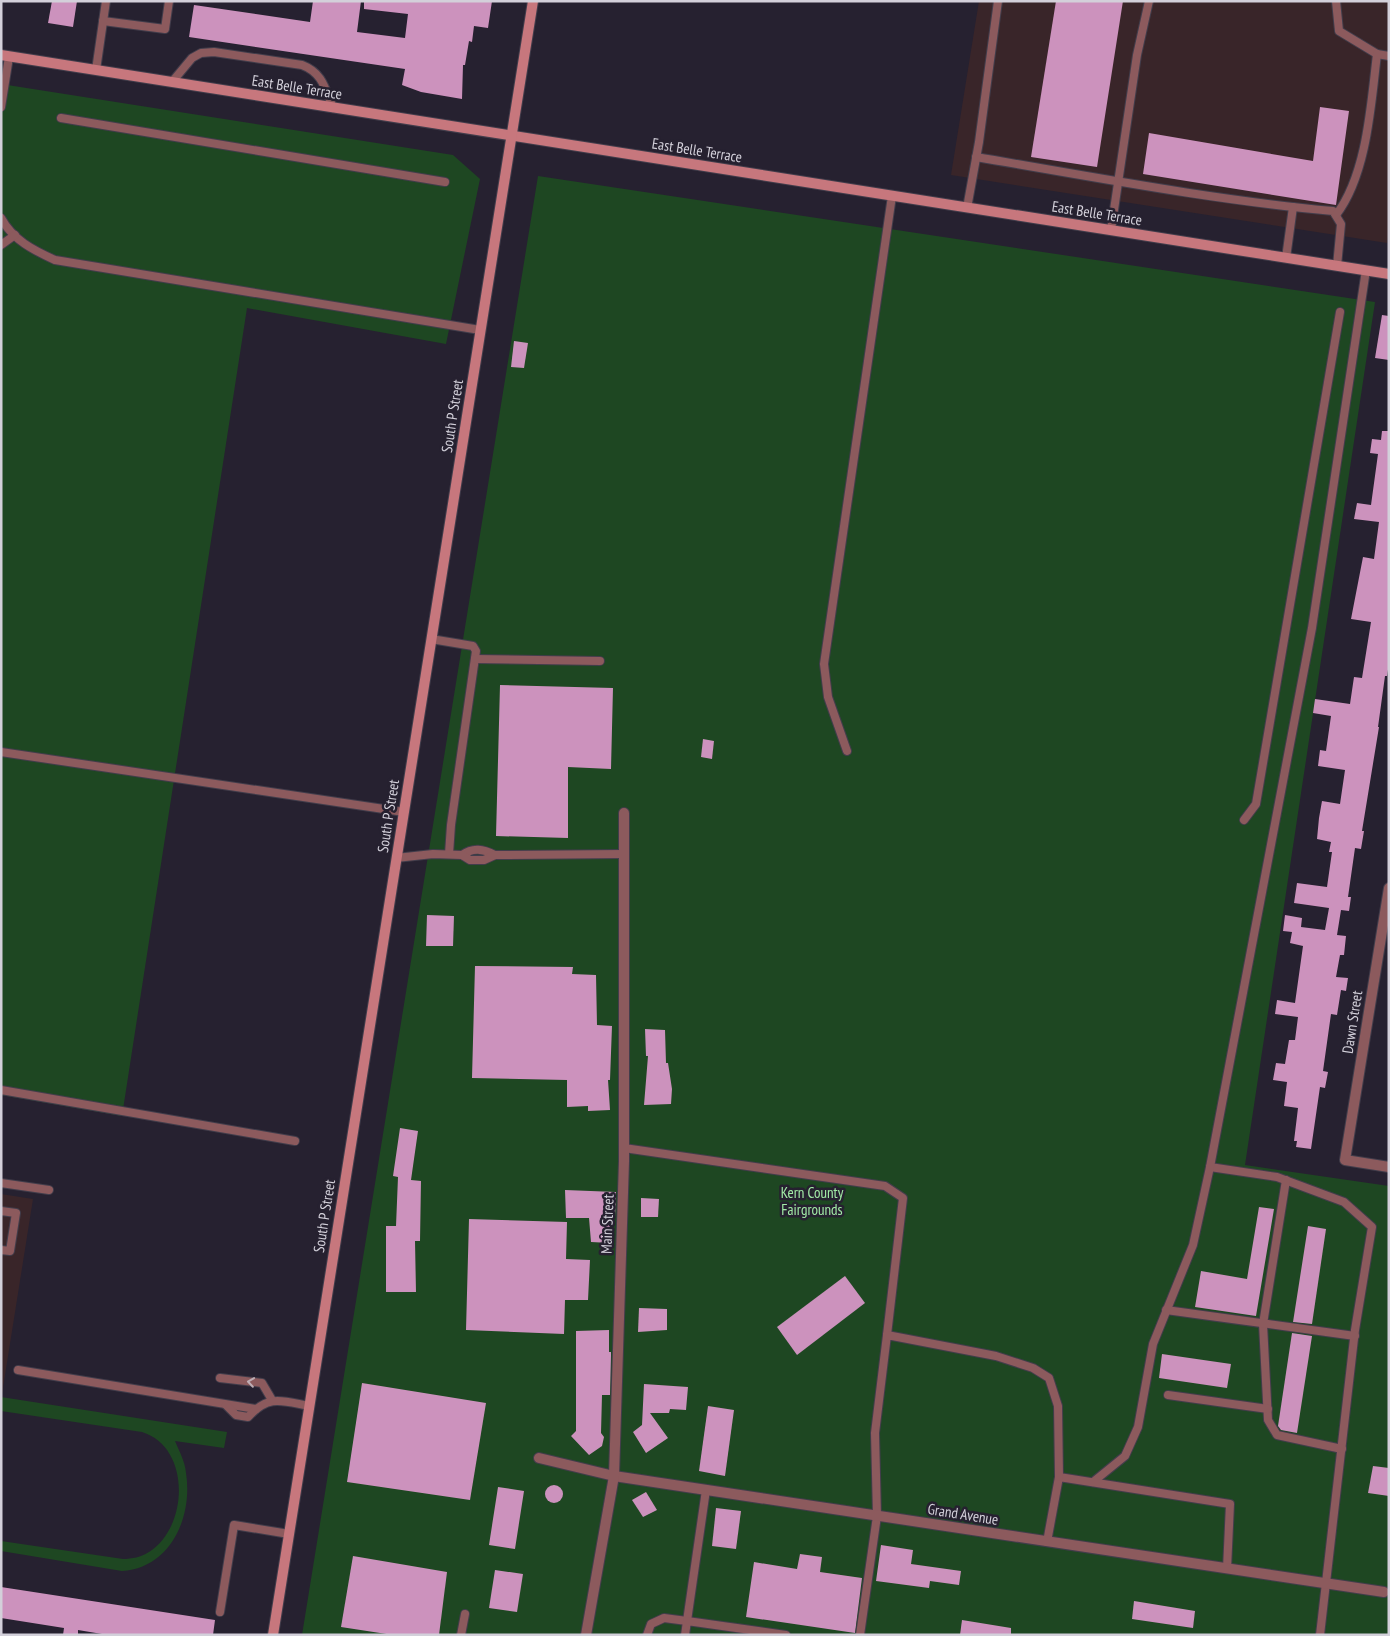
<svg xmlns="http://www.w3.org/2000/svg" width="1390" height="1636" font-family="'PT Sans Narrow',sans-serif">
	<rect width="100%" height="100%" fill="#262130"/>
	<g fill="#392529">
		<polygon points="979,1 1389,1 1389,231 1387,243 951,175"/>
		<polygon points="1,1194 33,1199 2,1394 1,1394"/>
	</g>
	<g fill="#1e4722">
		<polygon points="1,84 453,155 480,179 446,344 247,308 122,1116 1,1095"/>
		<polygon points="538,176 1375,302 1245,1165 1389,1186 1389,1635 302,1635"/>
		<path d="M1 1397 227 1432 224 1448 175 1441C179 1451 185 1461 186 1473 193 1516 171 1568 122 1571L1 1551V1541L123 1559C132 1559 141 1557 149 1552 189 1527 191 1447 142 1432L1 1411Z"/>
	</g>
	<g fill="#cc92bd">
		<polygon points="52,1 77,1 73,27 48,23"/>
		<polygon points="313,1 361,1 357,32 405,38 408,14 364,9 364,1 492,1 488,28 474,26 472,42 469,41 465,65 463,65 462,99 421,92 402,85 405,69 189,37 194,5 310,22"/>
		<polygon points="1056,1 1123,1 1097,167 1031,157"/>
		<polygon points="1320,107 1349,111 1336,205 1143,174 1149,133 1313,161"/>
		<polygon points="1382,315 1389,316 1389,360 1375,358"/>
		<polygon points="514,341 528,343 524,368 511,367"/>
		<polygon points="1382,431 1389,431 1389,663 1387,676 1385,676 1378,727 1379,727 1362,831 1364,831 1361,849 1355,848 1348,897 1351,897 1349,911 1341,910 1337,935 1346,936 1344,955 1340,955 1336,977 1348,978 1346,991 1341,990 1337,1015 1331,1014 1323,1071 1328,1072 1325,1088 1320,1087 1311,1149 1296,1147 1297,1141 1294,1141 1298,1108 1284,1106 1287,1082 1273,1080 1276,1063 1285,1064 1289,1040 1295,1040 1298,1017 1275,1014 1277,1000 1295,1003 1303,946 1290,943 1292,932 1283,931 1285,915 1302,918 1301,927 1325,930 1329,908 1294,903 1297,883 1327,887 1332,852 1329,852 1331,842 1317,839 1319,818 1322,801 1340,804 1345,770 1318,766 1320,750 1326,751 1331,716 1313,713 1315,699 1350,704 1354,677 1362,678 1371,622 1351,619 1363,557 1374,559 1379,522 1354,519 1357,503 1371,505 1378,454 1370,453 1372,439 1381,440"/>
		<polygon points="500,685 613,688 611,769 568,767 568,838 496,836"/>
		<polygon points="703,739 714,741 712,759 701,757"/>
		<polygon points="427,915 454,916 453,946 426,946"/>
		<polygon points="475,966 573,967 572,974 596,975 597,1025 612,1026 610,1080 608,1080 610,1110 588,1111 588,1106 567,1107 567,1080 472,1078"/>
		<polygon points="645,1029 665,1030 666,1063 668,1063 672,1089 671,1104 644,1105 648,1056 646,1056"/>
		<polygon points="400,1128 418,1131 411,1180 421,1181 420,1241 415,1241 416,1292 386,1292 386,1226 396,1226 398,1177 393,1176"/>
		<polygon points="565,1190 616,1192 615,1218 610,1218 610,1243 591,1242 589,1218 566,1218"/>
		<polygon points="641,1198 659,1199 658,1217 641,1217"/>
		<polygon points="1259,1207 1274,1209 1256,1316 1195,1307 1201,1271 1247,1279"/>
		<polygon points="469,1219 567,1222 566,1259 590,1260 588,1300 565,1300 564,1334 466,1330"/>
		<polygon points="1308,1226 1326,1229 1312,1324 1293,1322"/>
		<polygon points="845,1276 865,1303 797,1355 777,1327"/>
		<polygon points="639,1308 667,1309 667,1330 638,1332"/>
		<polygon points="609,1330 609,1352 611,1352 611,1356 610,1395 602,1395 601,1433 604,1437 602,1446 589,1455 571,1436 576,1431 576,1331"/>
		<polygon points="1292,1333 1312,1336 1297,1433 1281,1430 1278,1426"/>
		<polygon points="1162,1354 1231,1364 1227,1388 1159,1378"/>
		<polygon points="362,1383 486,1403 470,1500 347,1482"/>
		<polygon points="644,1384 688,1387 686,1410 670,1409 669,1413 650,1413 668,1438 646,1453 633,1432 642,1425"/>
		<polygon points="708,1406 734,1410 725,1476 699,1471"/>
		<polygon points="1373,1466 1389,1468 1389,1496 1368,1493"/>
		<circle cx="554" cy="1494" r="9"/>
		<polygon points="498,1487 524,1491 515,1549 489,1545"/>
		<polygon points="646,1492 657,1510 643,1517 632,1500"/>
		<polygon points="716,1508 741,1511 736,1549 712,1546"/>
		<polygon points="881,1545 913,1550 911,1564 961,1571 959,1585 930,1581 929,1588 876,1581"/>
		<polygon points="800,1554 822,1557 820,1572 862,1578 855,1633 746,1617 754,1562 797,1569"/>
		<polygon points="353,1556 447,1572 439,1635 393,1635 341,1627"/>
		<polygon points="495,1570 523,1574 517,1612 489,1608"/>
		<polygon points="1,1587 215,1620 213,1635 108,1635 78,1630 78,1635 63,1635 64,1628 1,1618"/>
		<polygon points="1134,1601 1195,1611 1193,1628 1132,1619"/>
		<polygon points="962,1620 1011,1628 1011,1635 960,1635"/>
	</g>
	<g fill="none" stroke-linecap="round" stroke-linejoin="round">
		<defs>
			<g id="lane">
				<polyline points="1336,1 1339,31 1377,54"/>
				<polyline points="103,21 165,29 169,1"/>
				<polyline points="96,70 106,1"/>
				<path d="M172 82 192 58 201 53 214 52 302 65C323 73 325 89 333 108"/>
				<polyline points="1,107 9,57"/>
				<polyline points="61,118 445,182"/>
				<path d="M976 157C1094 177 1213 200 1333 211L1341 224 1337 266"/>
				<polyline points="967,208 979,142 998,1"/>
				<path d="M1336 215C1367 175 1371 104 1377 54L1389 56"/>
				<path d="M1 218C13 240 33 250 55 260L480 330"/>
				<polyline points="1111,230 1137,55 1149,1"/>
				<polyline points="1,245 15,235"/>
				<polyline points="1286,258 1293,207"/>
				<polyline points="431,639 473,646 476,651 451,825 449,854"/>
				<polyline points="475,659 600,661"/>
				<polyline points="847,751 828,697 824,664 892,196"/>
				<polyline points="1,752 404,812"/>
				<polyline points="1244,820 1256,804 1340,312"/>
				<path d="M462 855C473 847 483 849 495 855"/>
				<polyline points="396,858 433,854 462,855 470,860 484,860 495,855 624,854"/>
				<polyline points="1,1090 295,1141"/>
				<polyline points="624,1148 885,1186 903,1198 887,1335"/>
				<polyline points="1210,1167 1277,1177 1344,1202 1372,1227 1355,1330 1320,1635"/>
				<polyline points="1286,1180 1263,1324 1268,1420 1277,1435 1342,1449"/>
				<polyline points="1,1183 49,1190"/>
				<polyline points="1,1211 16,1213 10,1251 1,1250"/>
				<polyline points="1166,1310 1355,1336"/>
				<polyline points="18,1370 256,1409"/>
				<polyline points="220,1378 262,1383 272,1400"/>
				<polyline points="1168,1395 1268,1409"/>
				<path d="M226 1405 236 1415 248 1417C269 1394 282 1401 309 1406"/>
				<polyline points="1093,1482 1125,1456 1138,1427 1153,1344 1193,1245 1210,1167 1312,628 1366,270"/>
				<polyline points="1047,1542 1059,1477 1230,1504 1227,1569"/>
				<polyline points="220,1612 234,1525 289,1534"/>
				<polyline points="461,1635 465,1614"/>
				<polyline points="647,1635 651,1624 664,1618 687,1621 706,1490"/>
				<polyline points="685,1635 687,1621 786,1635"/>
				<polyline points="860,1635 877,1516 875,1433 887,1335 996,1356 1033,1368 1049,1378 1058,1406 1059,1477"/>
			</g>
			<g id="street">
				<polyline points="1389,888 1345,1160 1389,1167"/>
				<polyline points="539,1458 614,1476 1384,1592"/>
				<polyline points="586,1635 614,1476 624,1161 624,813"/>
			</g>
			<g id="secondary">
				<polyline points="1,55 1389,274"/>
				<polyline points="273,1635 533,1"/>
			</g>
		</defs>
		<use href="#lane" stroke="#423d4b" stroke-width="10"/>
		<use href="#street" stroke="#423d4b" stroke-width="12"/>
		<use href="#secondary" stroke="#423d4b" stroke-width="12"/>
		<use href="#lane" stroke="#8c5a5d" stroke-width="8"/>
		<use href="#street" stroke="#8c5a5d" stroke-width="10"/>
		<use href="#secondary" stroke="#c7777d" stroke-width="10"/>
	</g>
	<defs><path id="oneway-chevron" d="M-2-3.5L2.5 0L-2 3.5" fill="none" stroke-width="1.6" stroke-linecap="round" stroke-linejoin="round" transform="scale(1.25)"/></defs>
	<use stroke="#beadb4" href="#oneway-chevron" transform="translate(251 1382) rotate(-172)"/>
	<g text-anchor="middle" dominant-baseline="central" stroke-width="5" stroke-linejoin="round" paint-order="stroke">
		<g font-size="15" fill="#d3d0da" stroke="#262130">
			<text transform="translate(297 87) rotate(9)">East Belle Terrace</text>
			<text transform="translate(697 150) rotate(9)">East Belle Terrace</text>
			<text transform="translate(1097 213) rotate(9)">East Belle Terrace</text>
			<text transform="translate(452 416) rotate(-81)">South P Street</text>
			<text transform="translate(388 816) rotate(-81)">South P Street</text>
			<text transform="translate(1352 1022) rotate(-81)">Dawn Street</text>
			<text transform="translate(324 1216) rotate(-81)">South P Street</text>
			<text transform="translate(607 1224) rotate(-88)">Main Street</text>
			<text transform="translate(963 1514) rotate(9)">Grand Avenue</text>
		</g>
		<g font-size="15" fill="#a2eba6" stroke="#262130">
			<text x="812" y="1192">Kern County<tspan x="812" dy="17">Fairgrounds</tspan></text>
		</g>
	</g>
	<rect width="1390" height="1636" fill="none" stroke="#d3d0da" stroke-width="5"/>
</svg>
